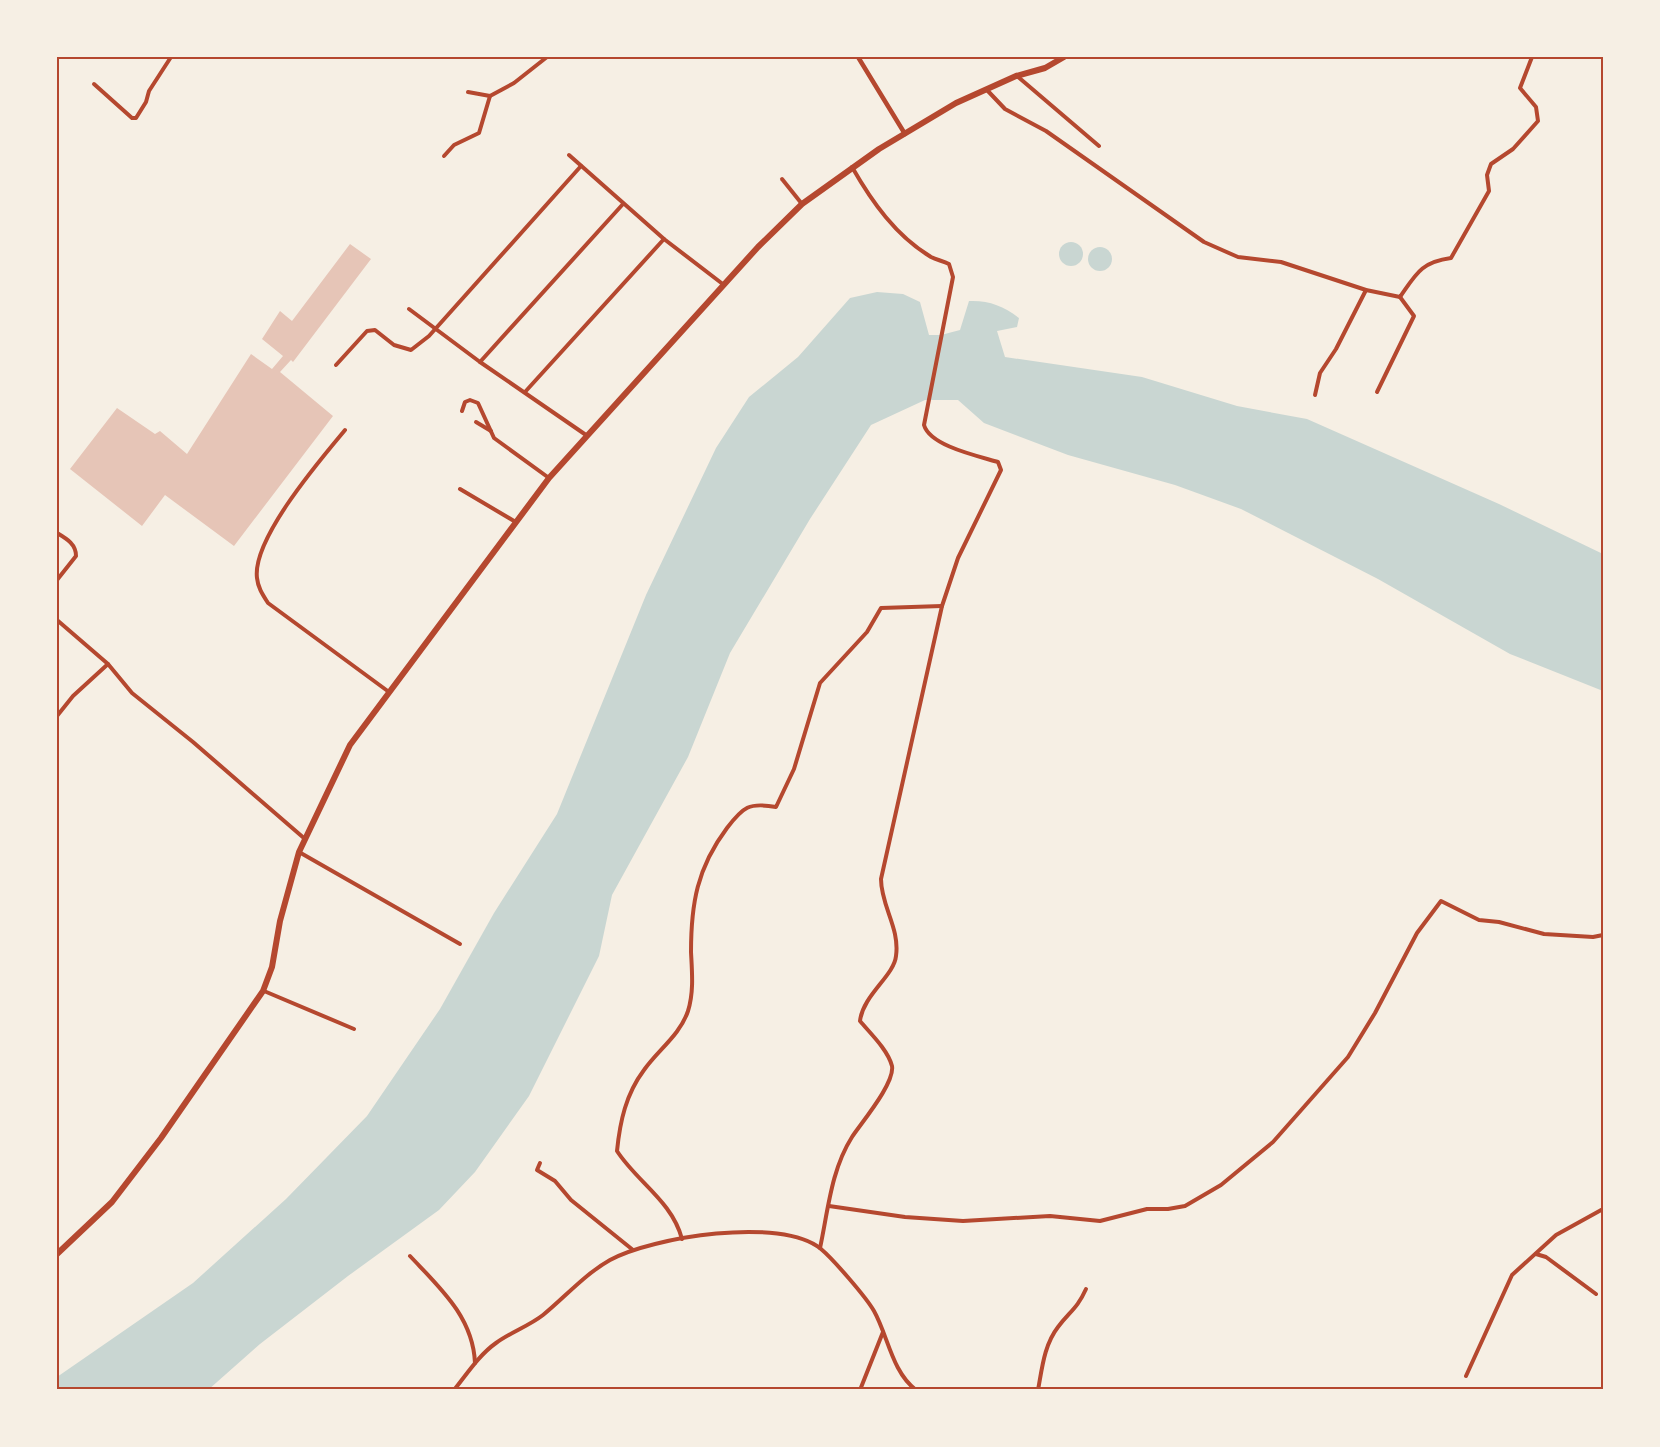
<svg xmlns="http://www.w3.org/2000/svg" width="1660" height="1447" font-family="Lato,sans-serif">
	<rect width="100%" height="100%" fill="#f6efe4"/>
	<g fill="#c9d6d2">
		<circle cx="1071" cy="254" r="12"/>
		<circle cx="1100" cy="259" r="12"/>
		<path d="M877 292 903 294 920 302 929 335H941L960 330 969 301C988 300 1004 306 1019 318L1017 327 997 331 1005 357 1142 377 1237 406 1307 419 1499 504 1603 554V691L1510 654 1378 579 1241 509 1175 485 1068 455 984 423 958 400H925L871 425 810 519 730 653 688 757 612 895 599 956 529 1096 475 1172 439 1210 348 1276 260 1344 208 1390H57V1377L193 1283 286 1199 367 1116 440 1009 494 913 557 814 646 595 716 448 749 397 798 357 850 298Z"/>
	</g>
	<polygon fill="#e6c5b7" points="350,244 371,259 293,362 291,360 280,372 333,416 234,546 165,495 142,526 70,469 117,408 155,434 160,431 187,454 251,354 272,369 283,356 262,339 280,311 292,321"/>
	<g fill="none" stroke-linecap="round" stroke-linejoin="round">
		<g stroke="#b5482f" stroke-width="4">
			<polyline points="1017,76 1099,146"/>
			<polyline points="94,84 132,118 136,118 146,102 149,91 171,57"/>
			<path d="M986 89 1005 109 1046 131 1204 242 1238 257 1281 262 1366 290 1400 297C1416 274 1421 262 1451 258L1489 191 1487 175 1491 164 1513 149 1538 121 1536 107 1520 88 1532 57"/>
			<polyline points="468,92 490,96 514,83 547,57"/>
			<polyline points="569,155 664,239 724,285"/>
			<polyline points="444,156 454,145 479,133 490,96"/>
			<polyline points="782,179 802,204"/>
			<polyline points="409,309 480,362 586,435"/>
			<polyline points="480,362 623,204"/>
			<polyline points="336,365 367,331 375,330 394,345 411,350 429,336 581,166"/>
			<polyline points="525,392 664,239"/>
			<polyline points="1377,392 1414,316 1400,297"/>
			<polyline points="1315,395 1320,373 1336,349 1366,290"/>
			<polyline points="462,411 465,402 470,400 478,403 494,438 549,478"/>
			<polyline points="476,422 491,431"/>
			<path d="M345 430C320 460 252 539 257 578 258 588 263 595 268 603L389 692"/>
			<polyline points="460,489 514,521"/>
			<path d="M57 533C67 539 76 544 76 556L57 580"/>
			<polyline points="57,620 108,664 132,693 193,742 305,839"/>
			<polyline points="57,716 73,696 108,664"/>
			<polyline points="299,852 460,944"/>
			<polyline points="264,991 354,1029"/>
			<polyline points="540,1163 537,1170 555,1181 571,1200 633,1250"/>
			<polyline points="829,1206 905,1217 963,1221 1050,1216 1100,1221 1147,1209 1168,1209 1185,1206 1221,1185 1273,1142 1348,1057 1375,1013 1417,933 1441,901 1479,920 1499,922 1544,934 1593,937 1603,935"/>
			<path d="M682 1239C672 1201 637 1182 617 1151 620 1121 626 1094 644 1070 658 1050 680 1035 688 1011 694 992 692 972 691 952 691 904 697 868 727 828 743 807 749 802 776 807L794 769 820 683 867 632 881 608 942 606"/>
			<path d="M820 1248C828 1211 831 1170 852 1137 862 1122 895 1083 892 1066 888 1050 870 1033 860 1021 863 995 894 976 896 956 900 928 881 906 881 879L942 606 958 558 1001 470 998 462C978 456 930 446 924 425L953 277 949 264C943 261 937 260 931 257 896 236 872 202 852 167"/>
			<polyline points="1536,1254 1546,1257 1596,1294"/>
			<path d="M410 1256C440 1288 473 1317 475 1363"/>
			<polyline points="1466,1376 1512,1275 1556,1235 1603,1209"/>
			<path d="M454 1390C467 1374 479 1355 496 1343 511 1332 529 1326 543 1315 565 1297 585 1274 610 1260 652 1237 781 1216 821 1249 833 1259 866 1297 874 1311 888 1336 892 1372 916 1390"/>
			<polyline points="860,1390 883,1332"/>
			<path d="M1038 1390C1042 1369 1044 1345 1058 1327 1070 1311 1077 1309 1086 1289"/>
		</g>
		<polyline stroke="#b5482f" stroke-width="4.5" points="858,57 905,134"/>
		<polyline stroke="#b5482f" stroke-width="6" points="57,1254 112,1202 161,1138 263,991 272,967 280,921 299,852 350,745 549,478 758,247 802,204 879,149 956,103 1016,76 1045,68 1064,57"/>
	</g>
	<rect width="1660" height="1447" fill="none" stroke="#f6efe4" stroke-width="117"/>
	<rect x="58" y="58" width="1544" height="1330" fill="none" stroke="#b5482f" stroke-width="2"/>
</svg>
